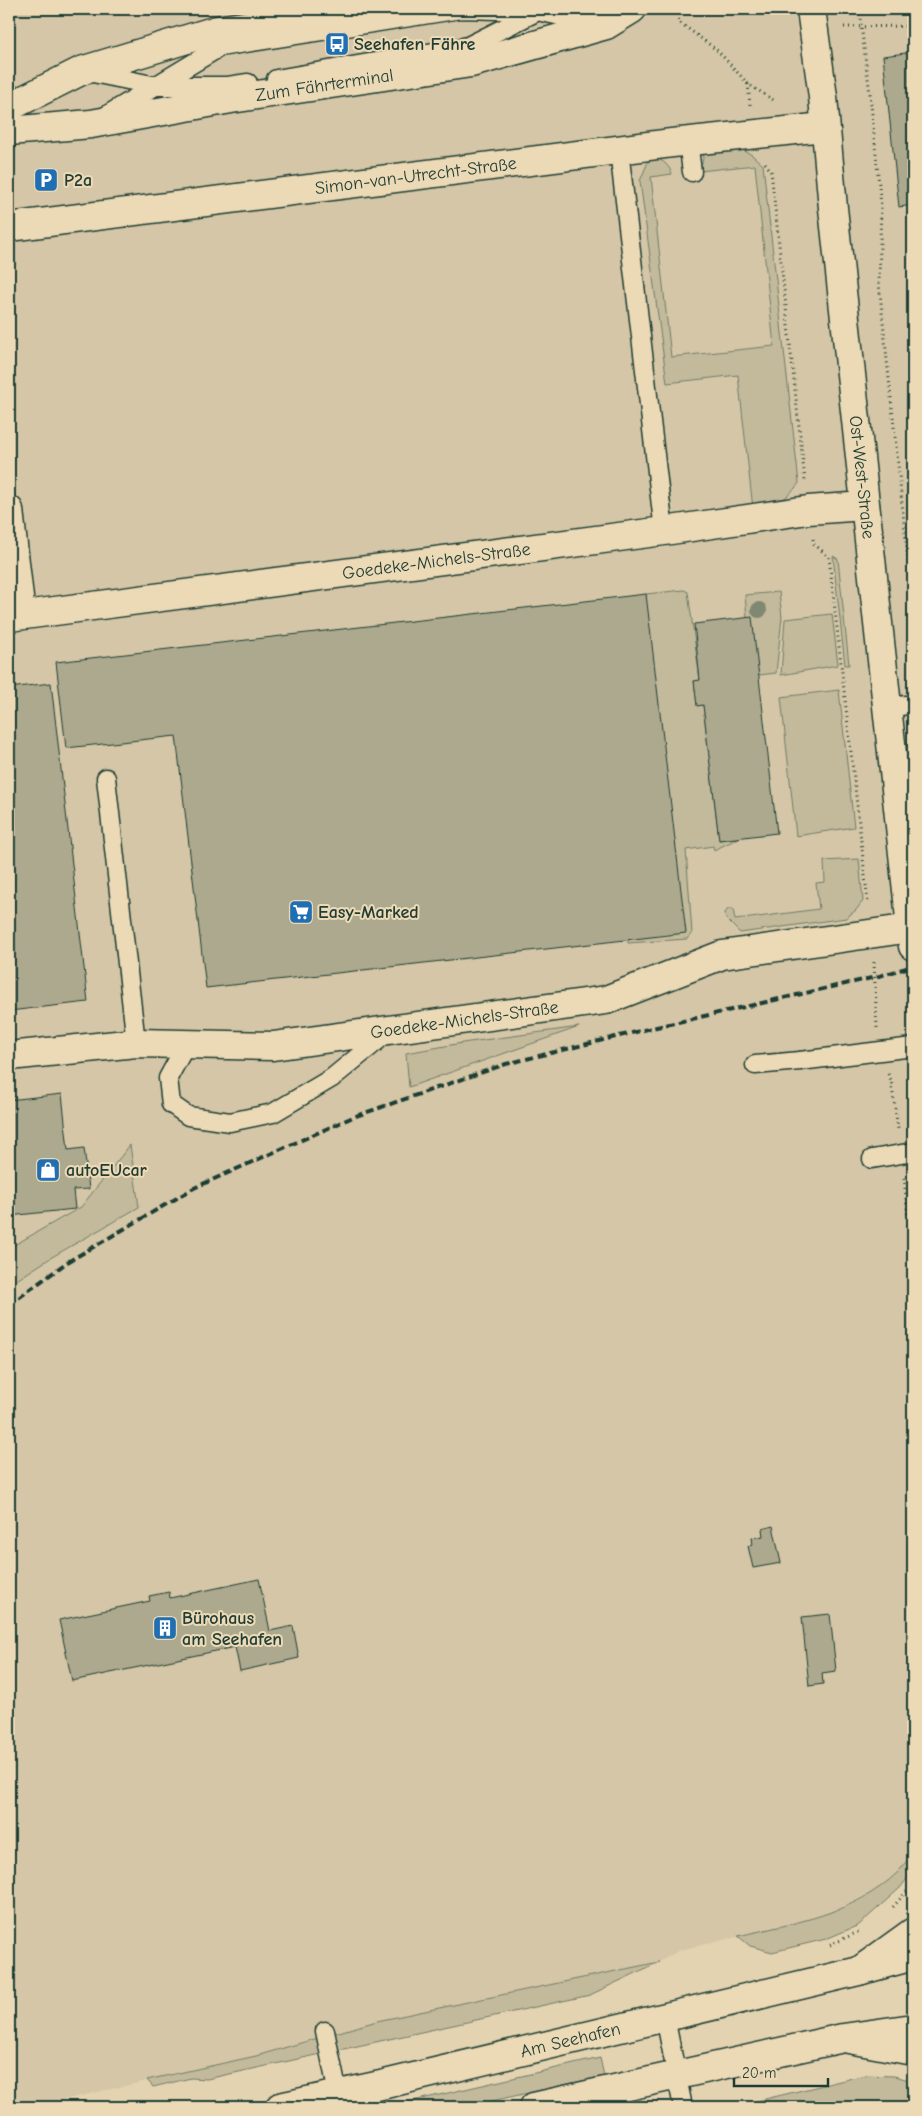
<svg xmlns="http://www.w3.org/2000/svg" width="922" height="2116" font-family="'Comic Neue',sans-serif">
	<rect width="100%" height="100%" fill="#e4d3b1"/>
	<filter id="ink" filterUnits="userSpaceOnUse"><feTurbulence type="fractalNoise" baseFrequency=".02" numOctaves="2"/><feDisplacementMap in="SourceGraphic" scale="10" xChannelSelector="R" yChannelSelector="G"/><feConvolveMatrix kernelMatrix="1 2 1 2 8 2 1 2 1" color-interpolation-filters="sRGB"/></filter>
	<g filter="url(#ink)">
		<polygon fill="#d4c6a6" points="9,9 913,9 913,1850 900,1871 877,1890 819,1918 680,1950 659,1962 377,2021 256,2056 32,2107 9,2107"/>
		<g fill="#c3ba9c" stroke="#717c68">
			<path d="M741 149 752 155 763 165 799 483C784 503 776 503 753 509L738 375 667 383 640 181 650 157C660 158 669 164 672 174L651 177 671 357 774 346 755 165 700 171 704 154 710 151Z"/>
			<polygon points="833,556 838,559 849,665 845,665"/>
			<polygon points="684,590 688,592 700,680 694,681 697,705 703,705 719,840 739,838 714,850 713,846 686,850 692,933 687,939 628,943 646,594"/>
			<polygon points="779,592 782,617 776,673 759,675 747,618 745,595"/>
			<polygon points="832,614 838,665 781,675 785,619"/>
			<polygon points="839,690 854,827 796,836 781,697"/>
			<polygon points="859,859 863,901 856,910 846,918 740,933 726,919 725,913 728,909 733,909 735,920 819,909 816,883 825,882 824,861"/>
			<polygon points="579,1027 409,1087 406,1053 462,1043"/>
			<polygon points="130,1145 139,1207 52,1257 9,1285 9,1248 81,1207"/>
			<path d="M913 1850V1871L900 1888 859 1925 826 1939 772 1952 750 1946 738 1936C794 1923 855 1914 898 1872 904 1866 909 1857 913 1850Z"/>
			<polygon points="659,1962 590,1995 207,2079 191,2078 153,2087 147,2080 256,2056 377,2021"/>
			<polygon points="600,2058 604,2076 465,2107 400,2107 400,2104"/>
			<polygon points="865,2075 894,2076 913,2081 913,2107 732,2107"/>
		</g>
		<g fill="#ada98e" stroke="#1f3d34">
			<polygon points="913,52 913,205 899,207 883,56"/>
			<polygon points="646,594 686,933 206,988 176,736 66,748 56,662"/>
			<polygon points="752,617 777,833 719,840 703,705 697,706 694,681 700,680 694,624"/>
			<polygon points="51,683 88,1002 9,1011 9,688"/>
			<polygon points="62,1094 68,1150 84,1148 89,1189 73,1190 75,1209 9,1216 9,1100"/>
			<polygon points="773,1526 781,1563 753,1568 748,1546 753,1545 752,1538 763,1536 762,1529"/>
			<polygon points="259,1579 270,1631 293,1626 299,1658 240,1671 235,1647 72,1681 59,1620 150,1601 149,1596 169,1592 170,1598"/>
			<polygon points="830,1614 836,1671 822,1673 823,1684 809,1686 802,1617"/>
		</g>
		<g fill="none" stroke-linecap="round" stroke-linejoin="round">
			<defs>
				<g id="lane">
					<polyline points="88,72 157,86 228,86 248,83"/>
					<polyline points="276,79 468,46 534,13"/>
					<polyline points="107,115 220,47 461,9 537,11 598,24"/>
					<polyline points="688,141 692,172"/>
					<polyline points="619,150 664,531"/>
					<polyline points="887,708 913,704"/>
					<polyline points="106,778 136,1043"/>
					<polyline points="186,1045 168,1078 171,1104 188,1116 230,1122 273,1113 332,1078 388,1032"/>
					<polyline points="755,1065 800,1061"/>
					<polyline points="872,1159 913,1152"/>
					<polyline points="665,2017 683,2107"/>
					<polyline points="325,2031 340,2104"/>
				</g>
				<g id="street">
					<path id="s1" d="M9 227 672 143 824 127"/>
					<polyline points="9,510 21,615"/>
					<path id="s2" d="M9 617 664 531 808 510 865 506"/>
					<path id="s3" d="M9 1056 136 1043 273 1046 606 1000 722 955 911 928"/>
					<polyline points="862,1970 913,1956"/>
					<polyline points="849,2039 913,2051"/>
				</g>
				<g id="secondary">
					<path id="s4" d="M811 9 823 97 833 208 913 946"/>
					<polyline points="9,107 81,71 217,30 355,9"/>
					<path id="s5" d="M9 131 91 124 231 99 471 63 606 25 632 9"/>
					<path id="s6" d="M280 2107 381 2085 859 1971 913 1932"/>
					<polyline points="534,2107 843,2038 913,2028"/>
				</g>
			</defs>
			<use href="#lane" stroke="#1f3d34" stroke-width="21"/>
			<use href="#street" stroke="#1f3d34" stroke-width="31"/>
			<use href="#secondary" stroke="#1f3d34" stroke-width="31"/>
			<g stroke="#1f3d34" stroke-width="3" stroke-dasharray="1 4" stroke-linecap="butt">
				<polyline points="677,9 679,22 718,51 748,84 775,101"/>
				<polyline points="859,9 870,94 881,205 879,283 913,608"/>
				<polyline points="844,27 913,26"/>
				<polyline points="748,84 750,105"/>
				<polyline points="765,163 771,171 805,481"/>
				<polyline points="813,539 814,544 829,557 868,903"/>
				<polyline points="874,962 877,1028"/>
				<polyline points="888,1074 891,1080 898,1129"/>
				<polyline points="904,1178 913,1266"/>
				<polyline points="893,1907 913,1884"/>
				<polyline points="830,1945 858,1932"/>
			</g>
			<use href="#lane" stroke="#ecd9b6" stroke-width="18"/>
			<use href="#street" stroke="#ecd9b6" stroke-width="28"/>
			<use href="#secondary" stroke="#ecd9b6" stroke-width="28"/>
			<polyline stroke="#1f3d34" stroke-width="4" stroke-dasharray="8 4" stroke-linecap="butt" points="9,1305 66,1263 194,1188 353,1117 506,1064 652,1028 876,977 913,966"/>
			<defs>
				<polyline id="lane-bridge" points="800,1061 913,1047"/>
			</defs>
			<use href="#lane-bridge" stroke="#1f3d34" stroke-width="21" stroke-linecap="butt"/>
			<use href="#lane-bridge" stroke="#ecd9b6" stroke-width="18"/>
		</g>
		<circle fill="#808872" cx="759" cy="610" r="8"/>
	</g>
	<defs>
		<symbol id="bus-square" viewBox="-11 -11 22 22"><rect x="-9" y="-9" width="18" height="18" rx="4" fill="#1f6fb2" stroke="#ecd9b6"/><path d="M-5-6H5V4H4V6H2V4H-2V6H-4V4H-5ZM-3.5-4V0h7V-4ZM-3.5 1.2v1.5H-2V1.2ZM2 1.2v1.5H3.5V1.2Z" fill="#fff"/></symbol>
		<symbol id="parking-square" viewBox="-11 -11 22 22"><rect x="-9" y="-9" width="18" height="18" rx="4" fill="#1f6fb2" stroke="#ecd9b6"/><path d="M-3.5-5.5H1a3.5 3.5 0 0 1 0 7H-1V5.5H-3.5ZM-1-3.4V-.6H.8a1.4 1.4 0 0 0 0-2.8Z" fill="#fff"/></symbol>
		<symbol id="supermarket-square" viewBox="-11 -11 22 22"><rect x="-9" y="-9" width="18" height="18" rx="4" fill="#1f6fb2" stroke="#ecd9b6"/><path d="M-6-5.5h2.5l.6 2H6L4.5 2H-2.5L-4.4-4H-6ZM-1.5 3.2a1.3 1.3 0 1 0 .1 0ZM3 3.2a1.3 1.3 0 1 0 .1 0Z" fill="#fff"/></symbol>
		<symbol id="shop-square" viewBox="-11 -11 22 22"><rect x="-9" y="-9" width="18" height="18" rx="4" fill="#1f6fb2" stroke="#ecd9b6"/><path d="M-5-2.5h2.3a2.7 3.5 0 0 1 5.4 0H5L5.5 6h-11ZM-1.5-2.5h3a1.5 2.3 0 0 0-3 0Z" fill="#fff"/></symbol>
		<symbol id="building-square" viewBox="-11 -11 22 22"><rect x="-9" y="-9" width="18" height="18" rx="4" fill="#1f6fb2" stroke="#ecd9b6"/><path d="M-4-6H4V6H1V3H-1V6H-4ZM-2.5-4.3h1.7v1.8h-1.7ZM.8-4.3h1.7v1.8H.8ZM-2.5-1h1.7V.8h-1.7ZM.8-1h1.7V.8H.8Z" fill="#fff"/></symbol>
	</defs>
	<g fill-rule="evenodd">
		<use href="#bus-square" x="323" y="30" width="28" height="28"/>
		<use href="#parking-square" x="32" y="166" width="28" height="28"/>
		<use href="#supermarket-square" x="287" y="898" width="28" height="28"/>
		<use href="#shop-square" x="34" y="1156" width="28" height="28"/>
		<use href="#building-square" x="151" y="1614" width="28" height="28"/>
	</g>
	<g text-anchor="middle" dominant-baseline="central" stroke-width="4" stroke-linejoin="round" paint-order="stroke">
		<g font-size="18" font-weight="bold" fill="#1f3d34" stroke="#ecd9b6" text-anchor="start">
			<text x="354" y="44">Seehafen Fähre</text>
			<text x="64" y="180">P2a</text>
			<text x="318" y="912">Easy-Marked</text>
			<text x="66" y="1170">autoEUcar</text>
			<text x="182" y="1618">Bürohaus<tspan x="182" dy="21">am Seehafen</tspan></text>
		</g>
		<g font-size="18" fill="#1f3d34" stroke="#ecd9b6">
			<text stroke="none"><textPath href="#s5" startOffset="319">Zum Fährterminal</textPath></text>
			<text stroke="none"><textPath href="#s1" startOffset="410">Simon-van-Utrecht-Straße</textPath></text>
			<text stroke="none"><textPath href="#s4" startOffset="471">Ost-West-Straße</textPath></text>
			<text stroke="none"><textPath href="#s2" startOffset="431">Goedeke-Michels-Straße</textPath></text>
			<text stroke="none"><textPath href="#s3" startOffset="458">Goedeke-Michels-Straße</textPath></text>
			<text stroke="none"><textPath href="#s6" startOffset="298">Am Seehafen</textPath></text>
		</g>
	</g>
	<rect width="922" height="2116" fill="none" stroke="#ecd9b6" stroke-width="30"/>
	<rect x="15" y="15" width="892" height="2086" fill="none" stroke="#1f3d34" stroke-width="2" filter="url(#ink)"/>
	<path d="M734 2078v8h94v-8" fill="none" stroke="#1f3d34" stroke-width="2.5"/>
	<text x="742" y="2078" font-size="15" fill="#1f3d34" stroke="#ecd9b6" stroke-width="4" paint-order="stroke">20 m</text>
</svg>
